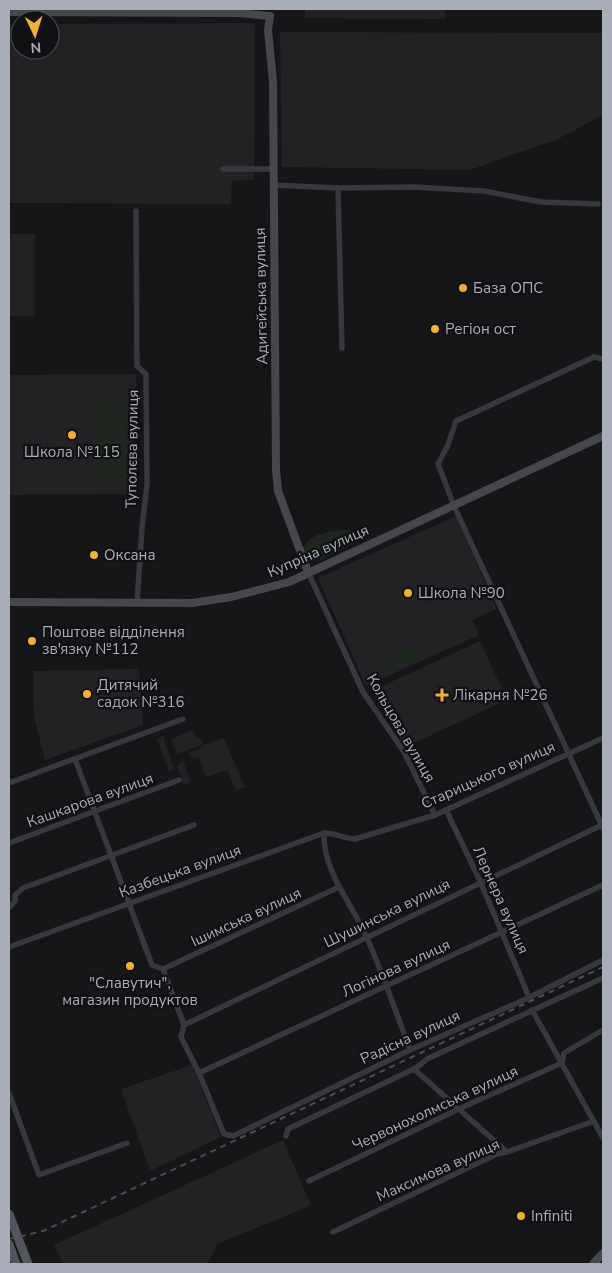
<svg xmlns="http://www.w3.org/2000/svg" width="612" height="1273" font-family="'Nunito Sans',sans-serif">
	<rect width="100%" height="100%" fill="#161618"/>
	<g fill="#222225">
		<polygon points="305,9 445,9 445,19 305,18"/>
		<polygon points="255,23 254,180 232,181 231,204 9,203 9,25 20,25 20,50 50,50 50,24"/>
		<polygon points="280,32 603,33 603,115 558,139 470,170 282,167"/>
		<rect x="9" y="234" width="26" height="82"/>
		<polygon points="136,374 134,494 9,495 9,375"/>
		<polygon points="456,516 497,609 472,620 479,635 366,686 318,578"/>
		<polygon points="480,641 507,700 403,748 376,689"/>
		<polygon points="139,669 143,725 45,760 34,717 33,671"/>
		<polygon points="193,730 197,739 201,738 203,744 177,754 171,739"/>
		<polygon points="163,736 174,769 169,771 157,739"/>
		<polygon points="224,738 245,787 236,790 227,770 206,777 199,757 192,759 189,753 201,749 200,746"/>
		<polygon points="183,761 191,782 184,785 177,766"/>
		<polygon points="192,1065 221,1137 150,1171 121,1089"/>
		<polygon points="283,1140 311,1205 218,1244 207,1264 63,1264 54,1245"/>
	</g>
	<g fill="#1e261f">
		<path d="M103 401C113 400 121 400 125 410V471C120 482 109 483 100 478L95 471 96 409Z"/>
		<path d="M343 530 354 531 359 541 321 559 306 556 303 549C308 534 330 531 343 530Z"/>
		<polygon points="412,646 418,660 396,670 390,656"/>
	</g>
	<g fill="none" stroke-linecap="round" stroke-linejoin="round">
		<g stroke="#37383d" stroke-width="5.5">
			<polyline points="223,169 273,169"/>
			<polyline points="273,185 338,188 414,187 484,191 541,202 598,204"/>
			<polyline points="338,188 342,348"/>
			<polyline points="136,211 137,366 146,374 147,484 142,528 137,603"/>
			<polyline points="603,359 594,357 456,421 448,445 438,464 454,506 603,828"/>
			<polyline points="308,572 363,692 404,752 435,815"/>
			<polyline points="75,759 152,965 163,969 184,1025 181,1037 199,1073 224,1134 233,1136 410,1050 526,999 603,960"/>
			<polyline points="9,783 183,719"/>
			<polyline points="446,810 480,881 529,997 526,999"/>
			<path d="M324 833C323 873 352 903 367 938 383 974 396 1012 410 1050"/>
			<polyline points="9,843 179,780"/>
			<polyline points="9,908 15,901 15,895 23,888 194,825"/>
			<path d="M9 947 324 833C335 833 344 838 355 839L435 815 603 738"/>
			<polyline points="163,969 339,887"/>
			<polyline points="532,1010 603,1138"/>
			<polyline points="184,1025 602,825"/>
			<polyline points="414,1069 507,1152"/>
			<polyline points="199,1073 603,885"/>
			<polyline points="9,1093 39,1175 127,1143"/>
			<polyline points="286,1136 288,1129 416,1068 427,1059 603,978"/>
			<polyline points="309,1181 463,1107 562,1063 564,1053 603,1030"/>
			<polyline points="333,1232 497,1154 507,1152 594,1121"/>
		</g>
		<g stroke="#45474d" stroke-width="8">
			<polyline points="9,12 238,13 270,16 268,30 273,82 276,470 278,491 308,572"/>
			<polyline points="9,602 192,603 231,597 289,582 603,436"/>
			<polyline points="593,1264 603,1253"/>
		</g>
		<g stroke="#53555c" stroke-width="9">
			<polyline points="9,1214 28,1264"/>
			<polyline points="9,1244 16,1264"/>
		</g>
		<polyline stroke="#4a4c52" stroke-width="2" stroke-dasharray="6 5" stroke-linecap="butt" points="9,1239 43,1231 603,967"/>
	</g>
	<g fill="#f2b134" stroke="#111113" stroke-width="2">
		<circle cx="463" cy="288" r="5"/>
		<circle cx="435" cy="329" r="5"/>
		<circle cx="72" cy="435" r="5"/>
		<circle cx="94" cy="555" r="5"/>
		<circle cx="408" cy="593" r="5"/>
		<circle cx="32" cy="641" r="5"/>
		<circle cx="87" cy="694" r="5"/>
		<path d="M439.5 687.5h5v5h5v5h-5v5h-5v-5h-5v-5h5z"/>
		<circle cx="130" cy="966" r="5"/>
		<circle cx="521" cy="1216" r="5"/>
	</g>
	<g text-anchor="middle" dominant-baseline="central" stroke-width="4.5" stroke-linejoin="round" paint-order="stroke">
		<g font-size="15" fill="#a8adb8" stroke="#111113" text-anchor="start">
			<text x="473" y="288">База ОПС</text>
			<text x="445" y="329">Регіон ост</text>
			<text x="72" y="452" text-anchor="middle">Школа №115</text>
			<text x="104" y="555">Оксана</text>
			<text x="418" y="593">Школа №90</text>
			<text x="42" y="632">Поштове відділення<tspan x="42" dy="17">зв'язку №112</tspan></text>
			<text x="97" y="685">Дитячий<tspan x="97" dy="17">садок №316</tspan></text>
			<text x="453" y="695">Лікарня №26</text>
			<text x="130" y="983" text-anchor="middle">"Славутич",<tspan x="130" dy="17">магазин продуктов</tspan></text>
			<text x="531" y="1216">Infiniti</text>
		</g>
		<g font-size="15" fill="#a8adb8" stroke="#111113">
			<text transform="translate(261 296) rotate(-91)">Адигейська вулиця</text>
			<text transform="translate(132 449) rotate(-89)">Туполєва вулиця</text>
			<text transform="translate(318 551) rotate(-24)">Купріна вулиця</text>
			<text transform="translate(401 728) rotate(60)">Кольцова вулиця</text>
			<text transform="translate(488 775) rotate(-24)">Старицького вулиця</text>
			<text transform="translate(90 800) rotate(-20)">Кашкарова вулиця</text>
			<text transform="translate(180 871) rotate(-20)">Казбецька вулиця</text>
			<text transform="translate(501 900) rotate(66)">Лернера вулиця</text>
			<text transform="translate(387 913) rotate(-26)">Шушинська вулиця</text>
			<text transform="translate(246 917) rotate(-25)">Ішимська вулиця</text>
			<text transform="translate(396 968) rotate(-25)">Логінова вулиця</text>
			<text transform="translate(410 1037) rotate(-25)">Радісна вулиця</text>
			<text transform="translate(435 1108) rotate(-25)">Червонохолмська вулиця</text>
			<text transform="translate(438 1170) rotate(-24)">Максимова вулиця</text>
		</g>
	</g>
	<rect width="612" height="1273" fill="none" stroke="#a8adb8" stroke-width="20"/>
	<g transform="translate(35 35) rotate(176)"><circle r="24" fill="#111113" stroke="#4d4f55"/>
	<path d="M0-4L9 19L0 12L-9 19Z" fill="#f2b134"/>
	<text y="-8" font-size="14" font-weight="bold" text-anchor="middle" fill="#a8adb8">N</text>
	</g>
</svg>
